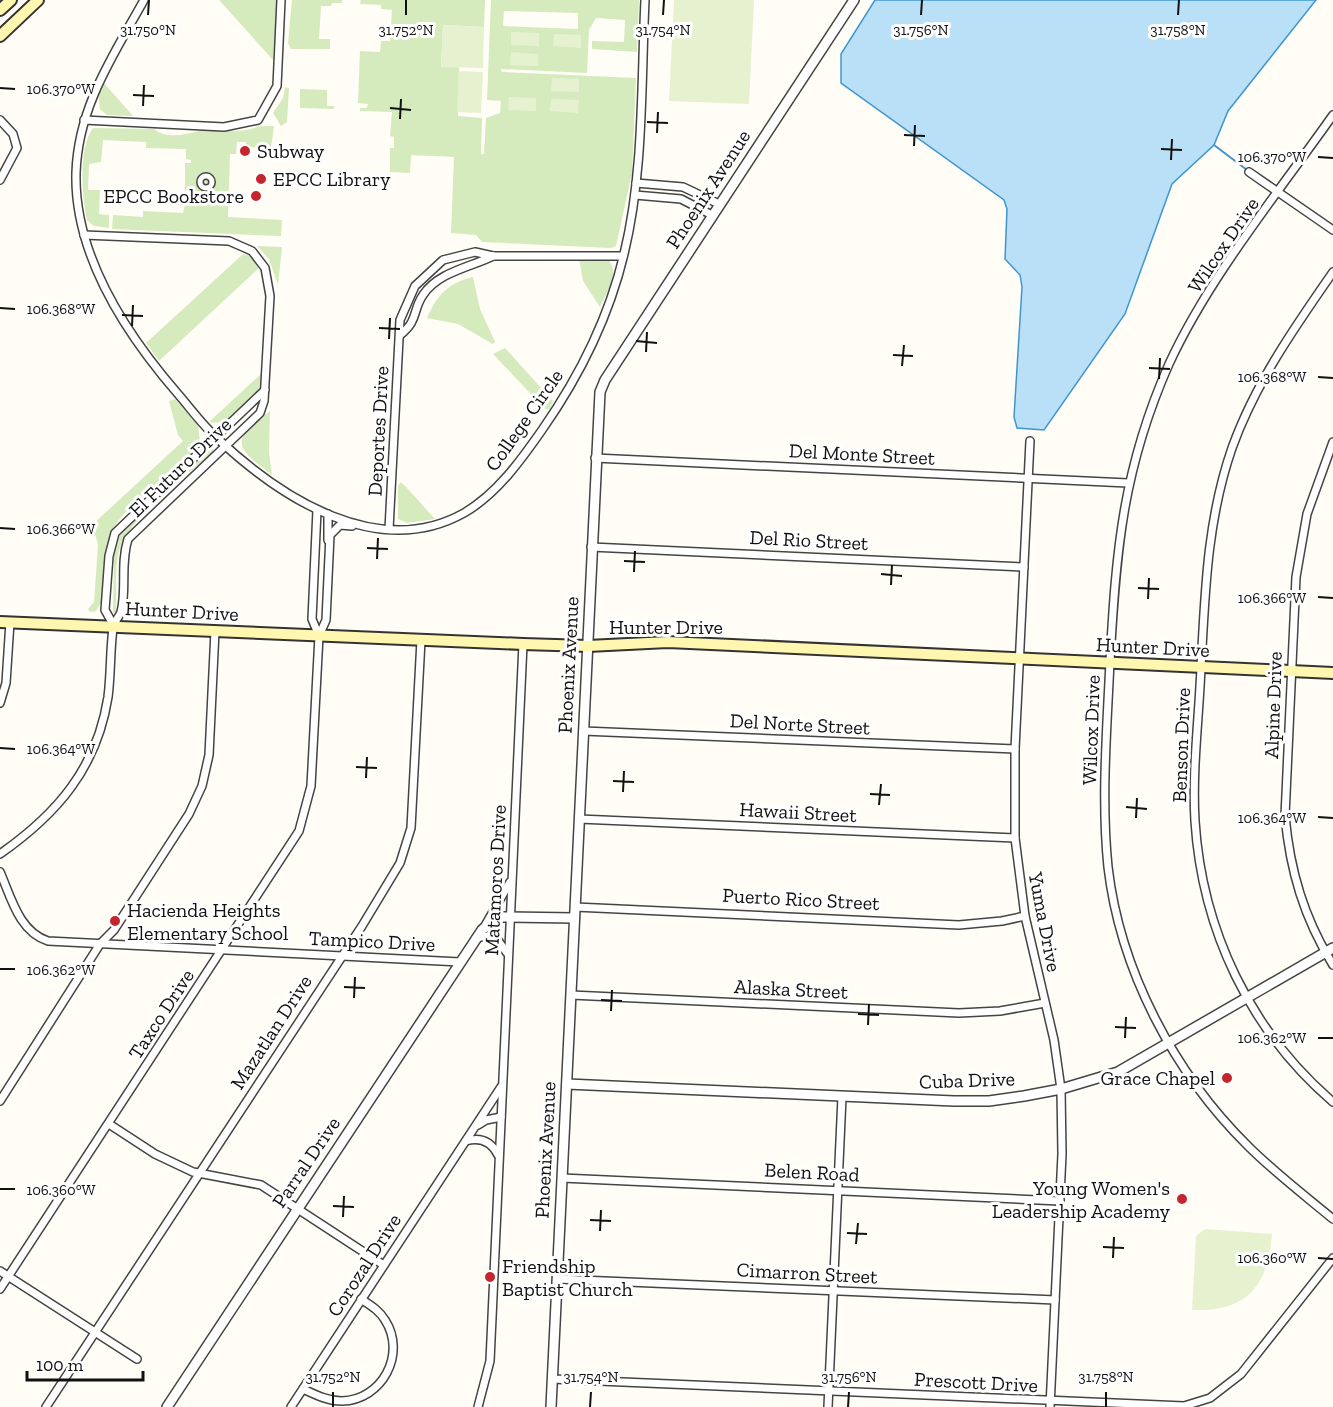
<svg xmlns="http://www.w3.org/2000/svg" width="1333" height="1407" font-family="'Zilla Slab',serif">
	<rect width="100%" height="100%" fill="#fffdf5"/>
	<g fill="#d5ebbd" fill-rule="evenodd">
		<polygon points="219,0 277,0 273,60"/>
		<polygon points="292,0 342,0 342,3 332,3 331,6 321,6 319,39 330,39 330,49 291,49 288,43"/>
		<path d="M361 0H485L484 27 443 25 441 66 459 67 458 116 482 118 481 154H484L486 118 500 113 501 101 487 100 491 0H639L637 52 592 49V41L624 42 625 20 596 18 589 30 587 73 501 69 502 72 636 78 632 173 616 246 611 248 482 242 476 235 451 233 454 157 411 155 410 173 390 172V148H394V137L390 136 392 112 360 111V108H367L368 104 358 103 360 51 380 52 381 41H390L392 10 381 9V5L360 4ZM504 11 578 13V29L503 26Z"/>
		<polygon points="103,82 133,116 107,115 100,109 98,92"/>
		<polygon points="285,87 289,88 287,122 281,126 273,113 283,98"/>
		<polygon points="300,89 327,90 327,106 334,106 334,109 300,108"/>
		<path d="M260 126H274L271 148 246 147V142H237L236 154H230L228 217 282 220 281 236 112 229 113 215 143 217V211L183 213 185 204H189V200L185 199V163H191V160L186 159V149L146 148V142L103 140 101 162 89 164 88 190H100L99 214 109 215V228L94 226 87 220C82 198 78 147 93 128L154 129C168 140 185 134 199 131 221 128 237 135 260 126Z"/>
		<polygon points="257,246 282,247 278,285 269,259"/>
		<polygon points="249,254 258,265 258,269 159,361 146,343 242,255"/>
		<path d="M579 258 607 259C622 271 606 294 600 307L583 281Z"/>
		<path d="M473 277 480 309 495 342 493 344 458 324 427 318C437 295 448 283 473 277Z"/>
		<polygon points="505,348 553,401 550,409 545,409 493,354"/>
		<path d="M261 374 259 390C247 404 229 427 209 422Z"/>
		<path d="M175 399 198 425 200 443C177 475 136 493 114 527 98 552 114 587 96 611L90 612 88 609 94 602 98 544 92 525 183 441 178 435 169 401Z"/>
		<path d="M270 411 269 451 272 475C235 447 229 441 270 411Z"/>
		<path d="M211 447 214 451C190 473 130 518 120 547 114 566 117 591 116 612L113 613 114 557 120 535 137 515Z"/>
		<polygon points="401,482 406,487 435,519 407,523 398,519 398,486"/>
	</g>
	<g fill="#e6f2cf">
		<polygon points="674,0 754,0 749,104 669,101"/>
		<polygon points="443,25 484,27 483,68 441,67"/>
		<polygon points="511,32 539,33 539,46 511,45"/>
		<polygon points="554,34 581,35 581,48 553,46"/>
		<polygon points="511,52 538,54 538,66 510,65"/>
		<polygon points="459,71 483,72 481,113 457,112"/>
		<polygon points="552,78 579,79 579,92 551,91"/>
		<polygon points="509,97 536,98 536,111 508,110"/>
		<polygon points="551,99 579,100 578,113 550,111"/>
		<path d="M1205 1229 1272 1234C1268 1287 1246 1312 1192 1310L1196 1236Z"/>
	</g>
	<polygon fill="#b9e0f7" stroke="#3f96cf" stroke-width="1.5" points="875,0 1316,0 1228,111 1214,145 1172,184 1125,314 1044,430 1017,428 1014,417 1022,287 1020,275 1005,259 1007,209 1004,200 841,83 841,54"/>
	<g fill="none" stroke-linecap="round" stroke-linejoin="round">
		<polyline stroke="#3f96cf" stroke-width="2" points="1214,145 1247,170"/>
		<defs>
			<circle id="pedestrian" cx="206" cy="182" r="6"/>
			<g id="minor">
				<path d="M144 0C113 56 78 107 76 173 74 255 126 334 178 394 191 409 203 426 218 439 281 498 378 561 464 513 497 494 521 460 542 430 579 377 609 317 624 254 644 172 641 84 645 0"/>
				<path d="M1333 115C1278 193 1209 277 1169 364 1123 468 1116 550 1110 661 1107 729 1101 798 1108 867 1120 970 1174 1073 1248 1146 1274 1172 1304 1195 1333 1219"/>
				<polyline points="0,120 13,134 17,148 0,180"/>
				<polyline points="84,120 224,127 258,120 277,86 281,0"/>
				<polyline points="1249,172 1333,230"/>
				<polyline points="636,183 683,187 719,204"/>
				<polyline points="635,195 681,199 712,215"/>
				<path d="M1333 272C1294 328 1255 384 1232 448 1207 520 1205 593 1201 667 1199 718 1192 770 1195 821 1202 930 1250 1031 1333 1102"/>
				<path d="M400 335C419 320 412 311 423 295 438 272 471 267 493 256"/>
				<polyline points="1030,441 1015,749 1015,838 1025,916 1054,1040 1061,1089 1062,1154 1050,1407"/>
				<path d="M1333 442 1307 514 1296 577 1285 816C1290 871 1304 918 1333 965"/>
				<polyline points="595,458 1128,483"/>
				<polyline points="317,510 312,619 319,636"/>
				<polyline points="328,514 328,540"/>
				<polyline points="389,529 400,320 415,286 443,260 475,252 493,256 623,256"/>
				<polyline points="591,547 1024,567"/>
				<polyline points="114,626 105,610 109,556 115,533 265,390"/>
				<polyline points="0,703 6,683 10,622"/>
				<polyline points="583,731 1015,749"/>
				<polyline points="579,819 1015,838"/>
				<path d="M0 854C57 814 97 768 108 697 111 674 110 651 113 628 114 622 119 617 121 612 127 590 120 564 128 539L260 413 264 401 270 296 265 268 252 251 229 241 84 235"/>
				<path d="M0 872C11 897 19 932 48 941L460 962"/>
				<polyline points="575,907 959,925 1002,921 1025,916"/>
				<polyline points="486,924 510,882"/>
				<polyline points="476,938 485,936 497,939 507,953"/>
				<polyline points="571,995 959,1013 1000,1011 1045,1003"/>
				<polyline points="0,1101 100,944 114,930 189,814 202,786 209,755 215,631"/>
				<polyline points="109,1124 155,1154 193,1172 261,1185 382,1264"/>
				<polyline points="478,1125 486,1120 501,1117"/>
				<path d="M466 1141C480 1137 491 1141 498 1155"/>
				<polyline points="562,1178 1060,1201"/>
				<polyline points="0,1271 137,1359"/>
				<polyline points="557,1279 1055,1300"/>
				<polyline points="0,1289 299,831 311,786 319,636 326,620 330,535 340,525 352,526"/>
				<polyline points="552,1379 1184,1406 1210,1398 1241,1374 1333,1258"/>
				<path d="M303 1389C316 1395 328 1401 342 1401 382 1400 407 1354 385 1320 379 1310 370 1305 361 1299"/>
				<polyline points="46,1407 362,926 400,863 411,828 421,640"/>
				<polyline points="291,1407 501,1087"/>
				<polyline points="478,1407 490,1361 523,644"/>
				<polyline points="828,1407 842,1097"/>
			</g>
			<g id="tertiary">
				<polyline points="567,1084 954,1101 989,1101 1024,1096 1061,1089 1118,1072 1333,948"/>
				<polyline points="167,1407 482,930 493,920 503,917 574,918"/>
				<polyline points="551,1407 600,392 605,380 854,0"/>
			</g>
			<g id="secondary">
				<polyline points="0,10 11,0"/>
				<polyline points="0,36 38,0"/>
				<polyline points="0,622 523,644 588,646 668,642 1333,673"/>
			</g>
		</defs>
		<use href="#pedestrian" stroke="#444" stroke-width="8"/>
		<use href="#minor" stroke="#444" stroke-width="10"/>
		<use href="#tertiary" stroke="#444" stroke-width="12"/>
		<use href="#secondary" stroke="#333" stroke-width="14"/>
		<use href="#pedestrian" stroke="#fff" stroke-width="5"/>
		<use href="#minor" stroke="#fff" stroke-width="7"/>
		<use href="#tertiary" stroke="#fff" stroke-width="9"/>
		<use href="#secondary" stroke="#fff6b0" stroke-width="10"/>
	</g>
	<path fill="none" stroke="#111" stroke-width="2" d="M148 15 149 0M406 15V0M663 15 664 0M921 15 922 0M1178 15 1179 0M0 88 15 89M133 95 154 96M143 106 144 85M390 108 411 110M400 119 401 99M647 122 668 123M657 133 658 112M904 135 925 136M914 146 915 125M1161 149 1182 150M1318 157 1333 158M1171 160 1172 139M0 308 15 309M122 315 143 316M132 326 133 305M379 328 400 329M389 339 390 318M636 341 657 343M646 352 647 332M893 355 913 356M902 366 904 345M1149 368 1170 369M1318 377 1333 378M1159 379 1160 358M0 528 15 529M367 548 388 549M377 559 378 538M624 561 645 562M634 572 635 551M881 574 902 576M891 585 892 565M1138 588 1159 589M1318 597 1333 598M1148 599 1149 578M0 748 15 749M356 767 377 768M366 778 367 757M613 781 634 782M623 792 624 771M870 794 890 795M879 805 881 784M1126 807 1147 809M1318 817 1333 818M1136 818 1137 798M0 969H15M344 987 365 988M354 998 355 977M601 1000 622 1001M611 1011 612 990M858 1014 879 1015M868 1025 869 1004M1115 1027 1136 1028M1125 1038 1126 1017M1318 1038H1333M0 1189H15M333 1206 354 1207M343 1217 344 1196M590 1220 611 1221M600 1231 601 1210M847 1233 867 1234M856 1244 858 1223M1103 1247 1124 1248M1113 1258 1114 1237M1318 1258 1333 1259M333 1407V1392M590 1407 591 1392M848 1407 849 1392M1106 1407V1392"/>
	<g fill="#c4262e" stroke="#fff" stroke-width="2">
		<circle cx="245" cy="151" r="6"/>
		<circle cx="261" cy="179" r="6"/>
		<circle cx="256" cy="196" r="6"/>
		<circle cx="115" cy="921" r="6"/>
		<circle cx="1227" cy="1078" r="6"/>
		<circle cx="1182" cy="1199" r="6"/>
		<circle cx="490" cy="1277" r="6"/>
	</g>
	<g text-anchor="middle" dominant-baseline="central" stroke-width="6" stroke-linejoin="round" paint-order="stroke">
		<g font-size="20" fill="#111" stroke="#fff" text-anchor="start">
			<text x="257" y="151">Subway</text>
			<text x="273" y="179">EPCC Library</text>
			<text x="244" y="196" text-anchor="end">EPCC Bookstore</text>
			<text x="127" y="910">Hacienda Heights<tspan x="127" dy="23">Elementary School</tspan></text>
			<text x="1215" y="1078" text-anchor="end">Grace Chapel</text>
			<text x="1170" y="1188" text-anchor="end">Young Women's<tspan x="1170" dy="23">Leadership Academy</tspan></text>
			<text x="502" y="1266">Friendship<tspan x="502" dy="23">Baptist Church</tspan></text>
		</g>
		<g font-size="20" fill="#111" stroke="#fff">
			<text transform="translate(708 189) rotate(-57)">Phoenix Avenue</text>
			<text transform="translate(1223 245) rotate(-56)">Wilcox Drive</text>
			<text transform="translate(524 420) rotate(-55)">College Circle</text>
			<text transform="translate(378 431) rotate(-87)">Deportes Drive</text>
			<text transform="translate(862 454) rotate(3)">Del Monte Street</text>
			<text transform="translate(180 467) rotate(-44)">El Futuro Drive</text>
			<text transform="translate(809 540) rotate(3)">Del Rio Street</text>
			<text transform="translate(182 611) rotate(3)">Hunter Drive</text>
			<text x="666" y="627">Hunter Drive</text>
			<text transform="translate(1153 647) rotate(3)">Hunter Drive</text>
			<text transform="translate(568 665) rotate(-87)">Phoenix Avenue</text>
			<text transform="translate(1273 705) rotate(-88)">Alpine Drive</text>
			<text transform="translate(800 724) rotate(3)">Del Norte Street</text>
			<text transform="translate(1091 730) rotate(-88)">Wilcox Drive</text>
			<text transform="translate(1181 745) rotate(-88)">Benson Drive</text>
			<text transform="translate(798 812) rotate(3)">Hawaii Street</text>
			<text transform="translate(495 880) rotate(-87)">Matamoros Drive</text>
			<text transform="translate(801 899) rotate(3)">Puerto Rico Street</text>
			<text transform="translate(1045 922) rotate(79)">Yuma Drive</text>
			<text transform="translate(372 941) rotate(3)">Tampico Drive</text>
			<text transform="translate(791 989) rotate(3)">Alaska Street</text>
			<text transform="translate(161 1014) rotate(-57)">Taxco Drive</text>
			<text transform="translate(271 1032) rotate(-57)">Mazatlan Drive</text>
			<text transform="translate(967 1080) rotate(-2)">Cuba Drive</text>
			<text transform="translate(545 1150) rotate(-87)">Phoenix Avenue</text>
			<text transform="translate(306 1162) rotate(-56)">Parral Drive</text>
			<text transform="translate(812 1172) rotate(3)">Belen Road</text>
			<text transform="translate(364 1265) rotate(-57)">Corozal Drive</text>
			<text transform="translate(807 1273) rotate(3)">Cimarron Street</text>
			<text transform="translate(976 1382) rotate(3)">Prescott Drive</text>
		</g>
	</g>
	<g font-size="15" text-anchor="middle" fill="#111" stroke="#fff" stroke-width="6" stroke-linejoin="round" paint-order="stroke">
		<text x="148" y="35">31.750°N</text>
		<text x="406" y="35">31.752°N</text>
		<text x="663" y="35">31.754°N</text>
		<text x="921" y="35">31.756°N</text>
		<text x="1178" y="35">31.758°N</text>
		<text x="61" y="94">106.370°W</text>
		<text x="1272" y="162">106.370°W</text>
		<text x="61" y="314">106.368°W</text>
		<text x="1272" y="382">106.368°W</text>
		<text x="61" y="534">106.366°W</text>
		<text x="1272" y="603">106.366°W</text>
		<text x="61" y="754">106.364°W</text>
		<text x="1272" y="823">106.364°W</text>
		<text x="61" y="975">106.362°W</text>
		<text x="1272" y="1043">106.362°W</text>
		<text x="61" y="1195">106.360°W</text>
		<text x="1272" y="1263">106.360°W</text>
		<text x="333" y="1382">31.752°N</text>
		<text x="591" y="1382">31.754°N</text>
		<text x="849" y="1382">31.756°N</text>
		<text x="1106" y="1382">31.758°N</text>
	</g>
	<path d="M27 1371v9h116v-9" fill="none" stroke="#111111" stroke-width="3"/>
	<text x="36" y="1371" font-size="18" fill="#111111" stroke="#ffffff" stroke-width="4.5" paint-order="stroke">100 m</text>
</svg>
